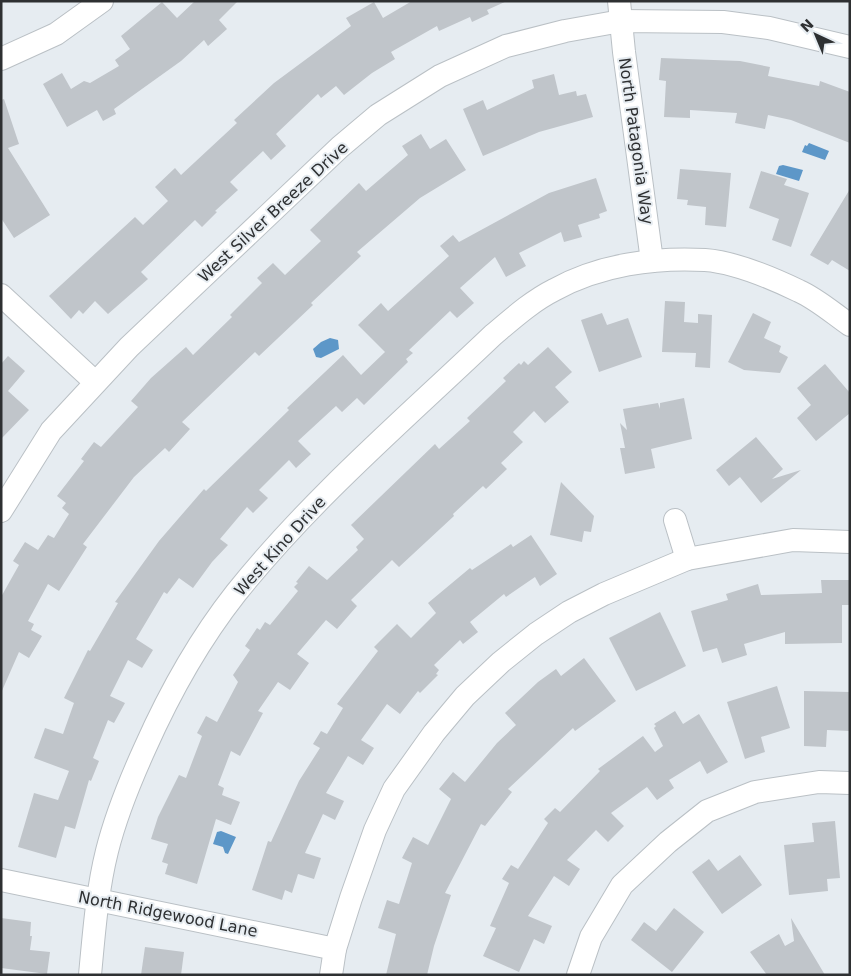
<svg xmlns="http://www.w3.org/2000/svg" width="851" height="976" font-family="'DejaVu Sans',sans-serif">
	<rect width="100%" height="100%" fill="#e6ecf1"/>
	<g fill="#5d97c8">
		<polygon points="809,143 829,151 825,160 802,152 805,145 807,146"/>
		<polygon points="783,165 803,170 799,181 776,174 779,166"/>
		<polygon points="330,338 338,340 339,349 321,358 316,357 313,349 321,342"/>
		<polygon points="221,831 236,837 228,854 225,853 223,847 213,844 217,832"/>
	</g>
	<g fill="#c0c5ca">
		<polygon points="195,1 238,1 219,20 227,29 208,46 204,40 181,61 114,109 116,114 103,121 97,110 67,127 43,84 62,73 71,89 84,81 90,83 119,66 115,60 130,49 121,36 162,2 177,18"/>
		<polygon points="412,1 507,1 487,10 489,14 472,22 470,17 439,31 437,26 391,52 395,59 372,73 344,95 336,86 321,98 318,94 276,134 286,146 271,160 263,151 230,182 238,190 215,211 217,212 202,227 195,220 141,272 148,279 108,314 95,301 83,314 79,310 71,319 49,296 135,217 143,225 168,201 155,187 175,168 181,175 237,123 234,120 274,83 351,26 346,18 374,2 383,18"/>
		<polygon points="661,58 740,61 770,67 768,76 819,86 820,81 850,92 850,143 791,120 768,115 765,129 735,123 737,113 690,110 690,118 664,117 666,81 659,80"/>
		<polygon points="554,74 559,95 576,91 577,96 586,94 593,117 539,132 483,156 463,109 483,100 487,110 534,88 532,80"/>
		<polygon points="4,99 19,144 8,148 50,215 14,238 1,218 1,100"/>
		<polygon points="421,134 430,149 446,139 466,170 420,198 357,252 361,256 311,303 313,305 259,356 255,352 182,422 190,429 169,452 165,448 134,477 83,544 87,547 59,591 48,584 28,621 34,624 31,630 42,636 29,658 19,652 1,693 1,597 19,565 13,561 25,542 38,550 48,535 54,538 69,514 62,508 66,503 57,496 84,461 81,459 94,442 101,447 138,407 131,401 151,378 186,347 193,355 232,317 230,315 262,283 257,278 273,263 285,275 321,241 310,230 359,183 366,191 408,155 402,146"/>
		<polygon points="680,169 731,173 726,227 705,225 706,207 687,205 688,200 677,199"/>
		<polygon points="761,171 787,179 784,185 809,193 791,247 772,240 779,219 749,208"/>
		<polygon points="596,178 607,211 599,214 600,218 578,225 582,237 564,242 561,232 519,253 526,266 506,277 495,257 460,288 474,303 457,318 450,311 409,350 413,353 406,359 408,362 364,405 357,398 342,412 336,406 298,441 311,454 296,468 289,460 259,490 268,498 253,513 247,507 220,539 228,545 212,562 193,588 179,578 167,594 164,592 136,639 153,650 142,668 128,660 110,696 125,703 114,723 108,720 93,758 99,761 91,781 89,780 75,829 65,826 56,858 18,847 34,793 58,800 69,771 34,758 45,728 63,734 74,703 64,698 88,650 90,651 118,603 115,602 159,541 204,489 206,491 289,410 287,408 343,355 361,375 385,352 358,325 381,303 388,311 449,256 440,246 453,235 459,242 549,193"/>
		<polygon points="850,189 850,271 832,260 828,265 810,255"/>
		<polygon points="665,301 685,302 684,322 698,323 698,314 712,315 710,368 695,367 696,353 662,352"/>
		<polygon points="602,313 607,325 628,318 642,357 599,372 581,320"/>
		<polygon points="753,313 771,322 764,338 781,346 779,352 788,357 780,373 744,370 728,362"/>
		<polygon points="548,347 572,372 555,387 569,402 545,423 534,411 513,432 523,442 501,463 507,469 486,489 483,486 453,514 454,516 399,567 392,560 351,600 357,606 337,629 326,620 297,654 309,663 290,690 278,682 258,711 263,713 240,756 231,751 218,785 224,788 222,795 240,802 231,825 216,819 197,884 165,874 168,864 162,862 168,844 151,839 158,817 179,775 186,778 202,736 197,733 206,716 217,722 238,682 233,675 250,650 245,646 257,628 260,630 265,622 270,625 298,591 294,587 298,583 296,582 309,566 327,580 358,550 356,547 364,539 351,525 435,444 439,449 470,421 467,418 506,381 503,378 519,363 521,365 524,361 528,365"/>
		<polygon points="8,356 25,371 8,391 29,410 1,439 1,364"/>
		<polygon points="825,364 850,393 850,413 816,441 797,418 811,405 797,388"/>
		<polygon points="684,398 692,439 651,449 655,468 625,474 620,448 625,448 620,423 627,430 623,409 658,403 660,409 660,403"/>
		<polygon points="756,437 783,469 772,479 801,470 761,503 740,477 729,486 716,470"/>
		<polygon points="561,482 594,516 591,532 584,531 582,542 550,535"/>
		<polygon points="531,535 557,574 540,586 535,577 506,597 504,594 470,622 478,632 463,644 460,640 434,665 439,670 436,674 438,675 420,693 418,691 400,714 387,704 361,740 374,748 363,765 348,756 326,793 344,801 335,820 323,814 305,853 321,858 314,879 298,874 292,893 285,890 282,900 252,890 268,841 271,842 299,781 320,748 313,744 321,731 327,734 343,708 337,704 378,651 374,647 397,624 411,638 436,613 428,603 470,568 472,570 511,544 513,547"/>
		<polygon points="821,580 850,580 850,605 842,605 842,643 785,644 785,632 744,644 747,655 722,663 717,648 703,652 691,611 728,600 726,594 758,584 761,595 822,593"/>
		<polygon points="660,612 686,666 636,691 609,638"/>
		<polygon points="584,658 616,701 575,731 573,728 508,789 512,792 485,826 481,824 445,893 451,895 434,946 427,975 386,975 396,934 378,928 387,900 399,904 412,863 402,858 413,837 428,845 451,799 439,789 453,772 465,782 497,743 516,725 505,713 538,682 556,669 561,676"/>
		<polygon points="777,686 790,728 761,737 765,752 745,759 727,702"/>
		<polygon points="804,691 850,692 850,731 827,730 826,747 804,746"/>
		<polygon points="675,711 683,724 699,714 728,762 707,774 700,761 669,780 674,788 657,800 647,787 611,813 624,826 608,842 596,830 567,860 580,869 569,886 554,876 528,916 552,926 544,944 534,939 519,972 483,956 496,928 490,926 509,883 502,879 511,865 518,869 548,823 544,819 555,808 560,812 600,771 598,769 643,736 655,752 663,746 654,728 656,726 654,724"/>
		<polygon points="835,821 840,878 827,879 828,891 789,895 784,845 814,842 812,823"/>
		<polygon points="740,855 762,885 722,914 692,872 709,859 718,871"/>
		<polygon points="674,908 704,932 672,972 631,940 644,922 656,931"/>
		<polygon points="1,918 31,922 30,936 32,936 30,950 50,952 47,974 1,968"/>
		<polygon points="791,918 825,975 767,975 750,952 779,934 785,946 794,941"/>
		<polygon points="145,947 184,952 181,975 141,975"/>
	</g>
	<g fill="none" stroke-linecap="round" stroke-linejoin="round">
		<defs>
			<g id="street">
				<polyline points="619,1 624,52 652,261"/>
				<polyline points="1,59 56,34 102,1"/>
				<polyline points="1,295 95,382"/>
				<polyline points="1,511 51,431 129,347 340,147 378,115 440,76 506,46 565,31 621,21 723,22 769,28 850,47"/>
				<polyline points="675,520 687,559"/>
				<polyline points="1,880 335,949"/>
				<path d="M90 975C94 933 97 891 107 851 116 815 130 781 145 748 169 694 199 640 236 593 312 498 406 418 493 335 512 319 532 301 554 290 599 265 655 257 705 260 734 262 774 279 799 291 817 299 834 314 850 325"/>
				<polyline points="331,975 335,949 351,898 375,830 394,789 434,733 465,696 501,662 536,634 569,612 604,594 687,559 793,540 850,542"/>
				<polyline points="578,975 591,937 622,885 668,842 707,811 755,792 819,782 850,783"/>
			</g>
		</defs>
		<use href="#street" stroke="#bac0c5" stroke-width="24"/>
		<use href="#street" stroke="#fff" stroke-width="22"/>
	</g>
	<g text-anchor="middle" dominant-baseline="central" stroke-width="4" stroke-linejoin="round" paint-order="stroke">
		<g font-size="16" fill="#2e3032" stroke="#e6ecf1">
			<text transform="translate(636 141) rotate(82)">North Patagonia Way</text>
			<text transform="translate(273 212) rotate(-43)">West Silver Breeze Drive</text>
			<text transform="translate(280 546) rotate(-48)">West Kino Drive</text>
			<text transform="translate(168 914) rotate(11)">North Ridgewood Lane</text>
		</g>
	</g>
	<rect width="851" height="976" fill="none" stroke="#2e3032" stroke-width="5"/>
	<g transform="translate(816 35) rotate(316)" stroke="#e6ecf1" stroke-width="4" paint-order="stroke">
	<path d="M0-4L9 19L0 12L-9 19Z" fill="#2e3032"/>
	<text y="-8" font-size="14" font-weight="bold" text-anchor="middle" fill="#2e3032">N</text>
	</g>
</svg>
